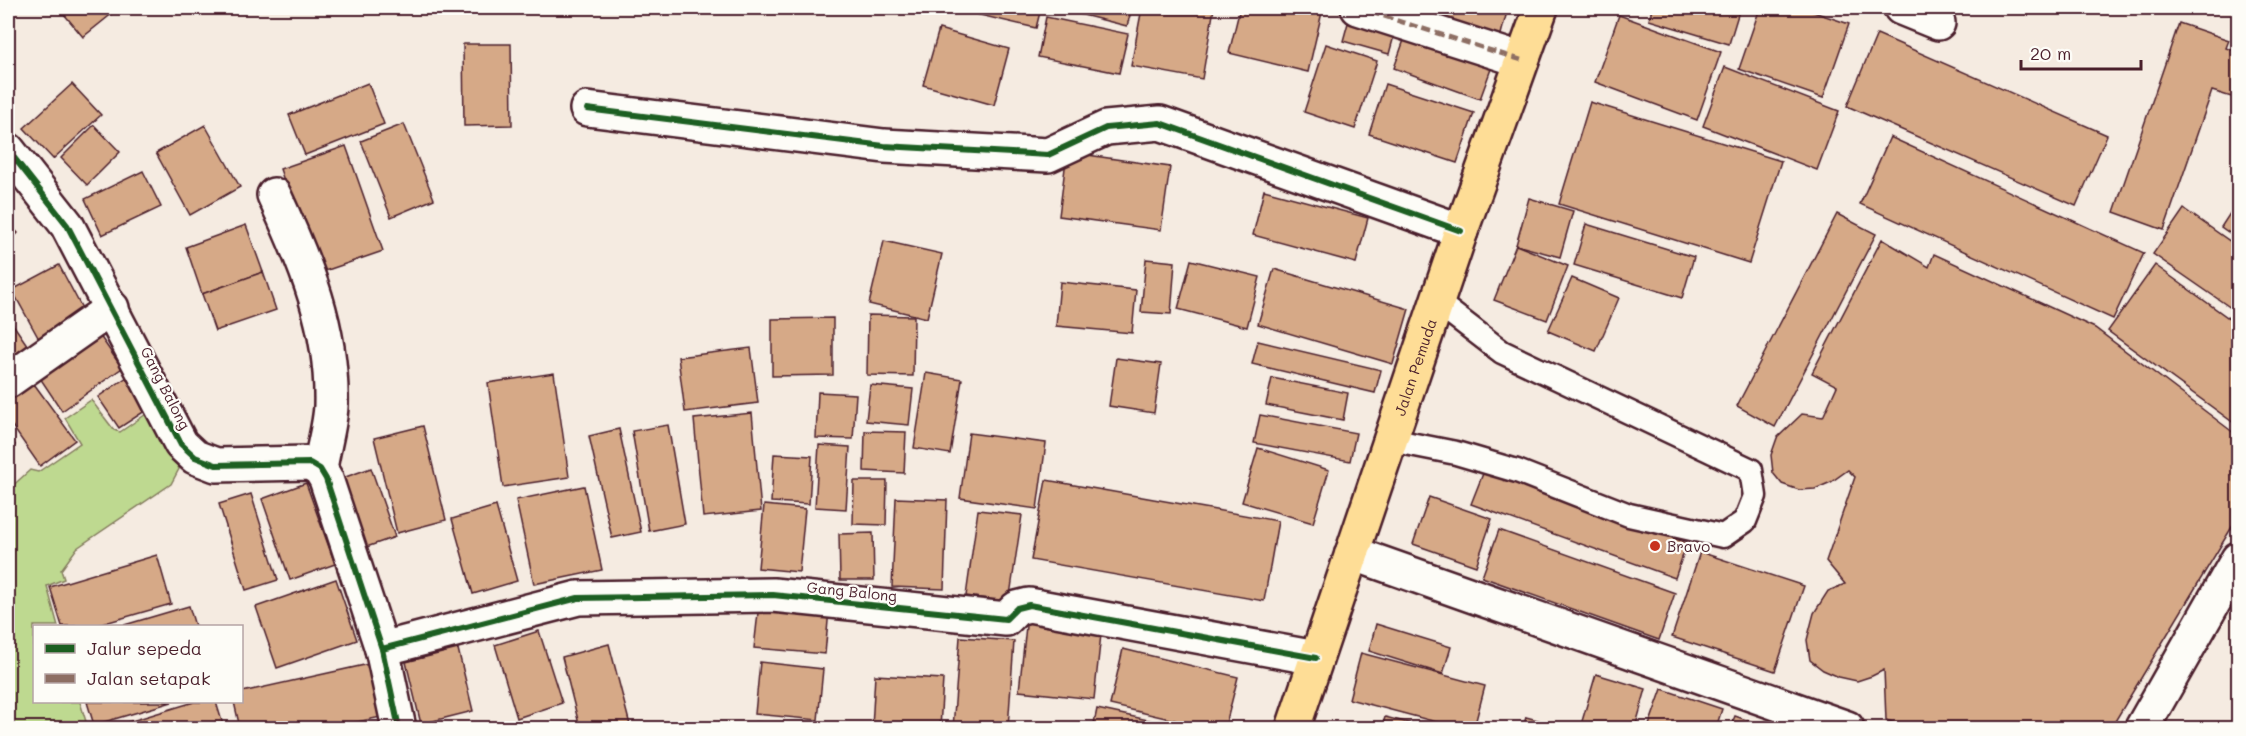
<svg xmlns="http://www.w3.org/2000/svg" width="2246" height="736" font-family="Mali,sans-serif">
	<rect width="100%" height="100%" fill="#f5ebe1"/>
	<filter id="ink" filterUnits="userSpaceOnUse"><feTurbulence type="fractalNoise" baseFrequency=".0167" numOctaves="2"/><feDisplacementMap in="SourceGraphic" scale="12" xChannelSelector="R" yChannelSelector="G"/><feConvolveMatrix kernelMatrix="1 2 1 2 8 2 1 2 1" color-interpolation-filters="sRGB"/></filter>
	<g filter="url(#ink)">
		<polygon fill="#bed990" stroke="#847c5e" stroke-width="1.5" points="91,400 114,430 120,432 152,410 179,469 171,484 77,548 61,570 64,579 47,586 58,626 34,626 34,702 80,702 88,728 8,728 8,490 30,470 38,472 80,443 65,418"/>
		<g fill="#d6a987" stroke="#4a1f2b" stroke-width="1.5">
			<polygon points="59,8 119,8 83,37"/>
			<polygon points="950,8 1041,8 1036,28"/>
			<polygon points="1068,8 1132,8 1127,26 1067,11"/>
			<polygon points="1142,8 1214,8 1202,79 1131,66"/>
			<polygon points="1240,8 1323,8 1308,72 1229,53"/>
			<polygon points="1415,8 1508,8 1500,38 1413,16"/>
			<polygon points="1652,8 1740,8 1729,44 1649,20"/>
			<polygon points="1760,8 1802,8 1849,24 1823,98 1739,69"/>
			<polygon points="1351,12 1397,25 1389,54 1343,41"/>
			<polygon points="1619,15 1721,52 1697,120 1595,82"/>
			<polygon points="1046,17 1128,34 1119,73 1038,57"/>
			<polygon points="2179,23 2229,40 2226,48 2238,52 2238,99 2212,91 2164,230 2114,212"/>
			<polygon points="1409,26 1495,58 1480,99 1394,68"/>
			<polygon points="939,29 1009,49 994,105 923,85"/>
			<polygon points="1877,34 2107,135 2076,206 1847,106"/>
			<polygon points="463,44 511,44 512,125 464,126"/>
			<polygon points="1326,44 1377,61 1355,129 1304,112"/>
			<polygon points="1725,67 1839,111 1817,170 1703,126"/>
			<polygon points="368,83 384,124 305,155 289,115"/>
			<polygon points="72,84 101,115 53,159 24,128"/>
			<polygon points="1385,84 1474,113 1457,163 1369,134"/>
			<polygon points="1590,102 1781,161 1749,263 1559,204"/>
			<polygon points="404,124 434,199 391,217 361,141"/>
			<polygon points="94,125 120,152 87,185 61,158"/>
			<polygon points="205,125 240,187 190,215 156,153"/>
			<polygon points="1890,137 2144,253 2113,319 1860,204"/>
			<polygon points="346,146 383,251 316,274 280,169"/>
			<polygon points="1067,152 1170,167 1161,230 1059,216"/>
			<polygon points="143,171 161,207 102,235 85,199"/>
			<polygon points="1264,190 1368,218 1356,263 1253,235"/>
			<polygon points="1529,198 1573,211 1560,257 1516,245"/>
			<polygon points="2238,201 2238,239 2221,227"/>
			<polygon points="2184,209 2238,247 2238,297 2231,308 2153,254"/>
			<polygon points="1837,214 1876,234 1775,427 1737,406"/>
			<polygon points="8,223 18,233 8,243"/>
			<polygon points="1586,224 1694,257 1682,298 1574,265"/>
			<polygon points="246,225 263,272 202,294 186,247"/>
			<polygon points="1882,239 1929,267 1934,254 2095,328 2238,436 2238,517 2111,728 1909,728 1886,720 1884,670 1872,676 1857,681 1839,677 1823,670 1810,660 1807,640 1814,613 1828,591 1845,584 1826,561 1855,477 1848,470 1831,482 1815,489 1799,490 1782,484 1773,473 1771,455 1777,438 1802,414 1823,417 1837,386 1812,373"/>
			<polygon points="884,241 942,254 927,318 869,304"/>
			<polygon points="1516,245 1568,266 1547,320 1494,300"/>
			<polygon points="1146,259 1175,262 1171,314 1141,312"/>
			<polygon points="1191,260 1260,277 1247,327 1178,309"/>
			<polygon points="59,265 85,314 39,339 12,290"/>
			<polygon points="2155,265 2238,325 2238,426 2108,331"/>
			<polygon points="1274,269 1409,309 1393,364 1258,324"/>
			<polygon points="263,272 276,310 215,331 202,294"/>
			<polygon points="1572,278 1619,298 1596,351 1548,331"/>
			<polygon points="1060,282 1136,290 1132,333 1056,326"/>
			<polygon points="868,315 914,316 913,376 867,375"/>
			<polygon points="8,317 34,355 8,373"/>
			<polygon points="833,318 833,375 772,376 772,319"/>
			<polygon points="98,333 122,368 62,411 38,375"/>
			<polygon points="1258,341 1381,370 1375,393 1252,364"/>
			<polygon points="751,348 758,403 685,412 678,357"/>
			<polygon points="1116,358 1161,364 1154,413 1109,406"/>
			<polygon points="554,373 569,477 503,487 488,383"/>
			<polygon points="926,373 962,379 950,454 914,448"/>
			<polygon points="130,375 151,407 119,428 98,397"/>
			<polygon points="29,377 75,440 40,466 8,420 8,393"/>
			<polygon points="1272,378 1348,393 1343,420 1266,405"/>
			<polygon points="870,385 913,389 909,425 866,421"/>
			<polygon points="818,392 856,394 853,439 816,438"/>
			<polygon points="752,413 761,511 703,517 694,419"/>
			<polygon points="1260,415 1356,433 1350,461 1254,443"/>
			<polygon points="668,425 685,524 649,531 632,431"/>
			<polygon points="423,426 446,520 397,533 374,438"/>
			<polygon points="619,429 641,532 612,538 589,436"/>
			<polygon points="865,431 906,432 904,473 864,471"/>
			<polygon points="969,433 1046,443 1037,509 960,498"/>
			<polygon points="8,436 15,445 8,452"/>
			<polygon points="819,445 850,447 846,509 815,507"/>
			<polygon points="1258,448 1329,470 1313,523 1242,502"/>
			<polygon points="774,454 812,456 809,504 771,502"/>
			<polygon points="371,468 395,537 358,550 334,481"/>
			<polygon points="1484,471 1687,543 1675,578 1471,504"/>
			<polygon points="1046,480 1278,521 1264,601 1031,560"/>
			<polygon points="854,481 887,481 886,525 853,524"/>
			<polygon points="306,483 335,564 290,580 262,499"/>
			<polygon points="584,486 602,570 534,584 516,500"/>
			<polygon points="251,494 278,580 246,590 219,504"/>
			<polygon points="1429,497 1492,519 1476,566 1413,544"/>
			<polygon points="896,498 947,500 944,589 892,587"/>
			<polygon points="764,505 805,509 799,572 758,568"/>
			<polygon points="496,506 517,581 473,594 452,519"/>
			<polygon points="978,510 1022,515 1009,602 966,596"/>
			<polygon points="1499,530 1675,593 1659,640 1482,577"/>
			<polygon points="873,533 874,580 840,580 839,534"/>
			<polygon points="1700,552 1804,586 1775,671 1672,637"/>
			<polygon points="157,555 171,604 95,626 62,626 50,587"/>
			<polygon points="336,579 357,640 277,668 256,607"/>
			<polygon points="759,604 829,610 825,654 754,648"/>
			<polygon points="189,606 195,626 121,626"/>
			<polygon points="1027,617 1102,625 1094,699 1019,691"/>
			<polygon points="1376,624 1451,647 1443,674 1369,651"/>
			<polygon points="539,631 562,703 517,718 495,645"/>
			<polygon points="960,637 1014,641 1008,728 953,728"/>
			<polygon points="609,644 630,725 615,728 580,728 562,657"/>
			<polygon points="458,649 473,711 421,724 406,662"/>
			<polygon points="1123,649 1238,677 1225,728 1208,728 1110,705"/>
			<polygon points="1361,653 1485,686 1474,728 1459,728 1349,699"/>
			<polygon points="760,662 823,669 818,720 755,714"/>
			<polygon points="369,664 381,717 329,728 240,728 234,702 242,702 242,692"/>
			<polygon points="1596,674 1646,689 1635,728 1580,728"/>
			<polygon points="875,675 943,679 940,728 872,728"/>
			<polygon points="1662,689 1722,709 1716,728 1648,728"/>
			<polygon points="87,702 172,702 94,725"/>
			<polygon points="194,702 216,702 224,728 116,728 115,726"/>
			<polygon points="1097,709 1185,728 1093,728"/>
			<polygon points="1735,716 1769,728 1730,728"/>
			<polygon points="1385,717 1429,728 1382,728"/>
			<polygon points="1526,717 1560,726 1559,728 1523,728"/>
			<polygon points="755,722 819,728 754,728"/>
		</g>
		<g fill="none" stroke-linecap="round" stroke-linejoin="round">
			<defs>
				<polyline id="lane" points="1390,440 1456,453 1517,471 1629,515 1723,536 1745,521 1755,496 1751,470 1502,352 1437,302"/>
				<g id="street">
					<polyline points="1358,8 1521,60"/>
					<polyline points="1901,8 1938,23"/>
					<polyline points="587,109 884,146 1048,155 1106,128 1160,123 1461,231"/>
					<polyline points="8,150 67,225 181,444 195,457 216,465 310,463 320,469 326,479 382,649 399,728"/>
					<path d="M274 195C306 264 333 328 331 406 330 426 323 448 320 469"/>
					<polyline points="8,381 112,308"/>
					<polyline points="1352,553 1847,728"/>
					<polyline points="382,649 578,598 773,595 1006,619 1017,608 1029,605 1316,658"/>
					<polyline points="2142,728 2238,559"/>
				</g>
				<g id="primary">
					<path id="s1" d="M1293 728 1461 231 1541 8"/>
				</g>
			</defs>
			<use href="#lane" stroke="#4a1f2b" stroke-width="27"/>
			<use href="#street" stroke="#4a1f2b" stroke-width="38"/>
			<use href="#primary" stroke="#4a1f2b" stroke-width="38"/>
			<use href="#lane" stroke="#fdfcf7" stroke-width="22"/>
			<use href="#street" stroke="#fdfcf7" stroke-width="33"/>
			<use href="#primary" stroke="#fedd96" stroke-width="33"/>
			<polyline stroke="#8d6e63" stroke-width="4.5" stroke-dasharray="9 4.5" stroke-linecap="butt" points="1358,8 1521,60"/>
			<defs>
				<g id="cycleway">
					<polyline points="587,109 884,146 1048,155 1106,128 1160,123 1461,231"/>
					<polyline points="8,150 67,225 181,444 195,457 216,465 310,463 320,469 326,479 382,649 399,728"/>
					<polyline points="382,649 578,598 773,595 1006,619 1017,608 1029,605 1316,658"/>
				</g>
			</defs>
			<use href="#cycleway" stroke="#fdfcf7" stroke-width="10"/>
			<use href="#cycleway" stroke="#1b5e20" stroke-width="6"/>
		</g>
	</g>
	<circle fill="#c8321e" stroke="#fdfcf7" stroke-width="2" cx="1655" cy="546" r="6"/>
	<g text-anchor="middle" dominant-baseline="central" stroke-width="4.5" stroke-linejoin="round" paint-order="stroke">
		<g font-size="15" fill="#4a1f2b" stroke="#fdfcf7">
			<text stroke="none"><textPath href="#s1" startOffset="381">Jalan Pemuda</textPath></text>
			<text transform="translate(166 388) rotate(63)">Gang Balong</text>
			<text transform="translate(852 591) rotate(6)">Gang Balong</text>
		</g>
		<g font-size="15" fill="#4a1f2b" stroke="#fdfcf7" text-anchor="start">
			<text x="1667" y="546">Bravo</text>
		</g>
	</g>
	<rect width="2246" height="736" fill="none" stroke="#fdfcf7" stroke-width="30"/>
	<rect x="15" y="15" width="2216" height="706" fill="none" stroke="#4a1f2b" stroke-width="2" filter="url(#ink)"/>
	<rect x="33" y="625" width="210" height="78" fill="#fdfcf7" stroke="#b5a4a5" stroke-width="1.5"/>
	<rect x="45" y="644" width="30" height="9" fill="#1b5e20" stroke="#b5a4a5" stroke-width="1.5"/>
	<text x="87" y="655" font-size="18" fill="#4a1f2b">Jalur sepeda</text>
	<rect x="45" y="674" width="30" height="9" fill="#8d6e63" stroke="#b5a4a5" stroke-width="1.5"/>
	<text x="87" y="685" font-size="18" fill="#4a1f2b">Jalan setapak</text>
	<path d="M2021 60v9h120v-9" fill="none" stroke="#4a1f2b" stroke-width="3"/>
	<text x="2030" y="60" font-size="18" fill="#4a1f2b" stroke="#fdfcf7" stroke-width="4.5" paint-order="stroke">20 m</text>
</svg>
